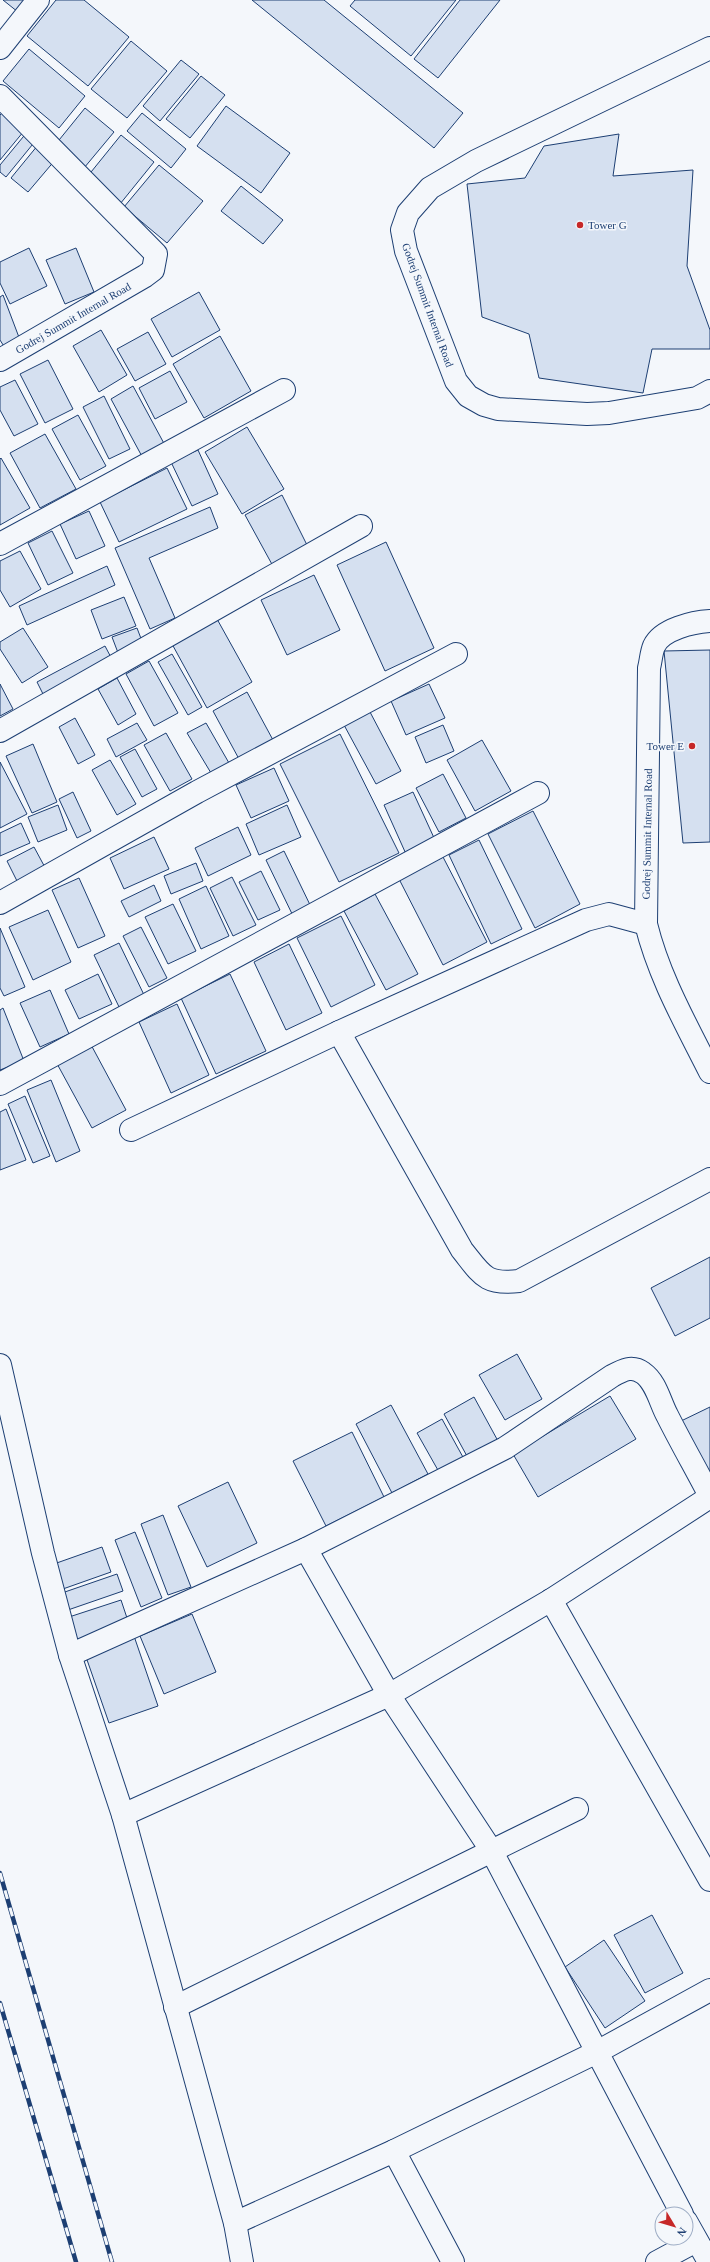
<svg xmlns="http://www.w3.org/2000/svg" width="710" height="2262" font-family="'Times New Roman',serif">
	<rect width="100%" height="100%" fill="#f4f7fb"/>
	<g fill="#d5e0f0" stroke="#1d3f73">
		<polygon points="3,0 28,0 18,12"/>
		<polygon points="56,0 84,0 129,37 88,86 27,36"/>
		<polygon points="252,0 324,0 463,113 434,148"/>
		<polygon points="355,0 456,0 411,56 350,6"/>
		<polygon points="460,0 500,0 438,78 414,59"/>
		<polygon points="131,41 167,71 127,118 91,89"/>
		<polygon points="29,49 85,96 59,128 3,81"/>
		<polygon points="181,60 199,74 160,121 143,106"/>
		<polygon points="201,76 225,95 190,138 166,119"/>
		<polygon points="226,106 290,153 261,193 197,146"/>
		<polygon points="85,108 114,132 84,168 55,145"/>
		<polygon points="2,113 24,131 0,160 0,115"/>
		<polygon points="142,113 186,149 171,168 127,131"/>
		<polygon points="28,131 37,139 6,177 0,172 0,165"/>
		<polygon points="619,134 613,176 693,170 687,266 710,330 710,349 652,349 643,393 539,378 529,334 482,317 467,184 525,178 544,146"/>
		<polygon points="121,135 154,162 120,204 87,177"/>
		<polygon points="38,145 56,159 28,192 11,178"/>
		<polygon points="159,165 203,201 167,243 124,207"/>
		<polygon points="241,186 283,220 263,244 221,211"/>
		<polygon points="29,248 47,286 10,304 0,283 0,262"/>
		<polygon points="76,248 94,292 65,304 46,260"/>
		<polygon points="199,292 220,330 172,357 151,319"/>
		<polygon points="3,295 20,340 5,348 0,340 0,297"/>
		<polygon points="101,330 127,375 99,392 73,346"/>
		<polygon points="148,332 166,364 135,381 117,349"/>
		<polygon points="220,336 251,391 204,418 173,364"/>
		<polygon points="48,360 73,409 45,423 20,374"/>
		<polygon points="170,371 187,402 155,419 139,388"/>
		<polygon points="15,380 38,424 14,436 0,410 0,387"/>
		<polygon points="133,386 167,449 145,462 111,399"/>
		<polygon points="104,396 130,449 109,459 83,407"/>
		<polygon points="78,415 106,466 80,480 52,429"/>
		<polygon points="247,427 284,489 242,514 205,452"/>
		<polygon points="45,434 76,489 40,508 10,453"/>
		<polygon points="198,450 218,494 192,506 171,462"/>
		<polygon points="1,458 30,508 0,525 0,459"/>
		<polygon points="167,468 187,509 119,542 100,502"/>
		<polygon points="282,495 308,547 274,568 245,515"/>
		<polygon points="210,507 218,528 149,558 175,618 150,629 115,548"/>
		<polygon points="89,511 105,546 76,559 60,524"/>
		<polygon points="52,531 73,573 48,585 28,543"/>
		<polygon points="386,542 434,648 385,671 337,565"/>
		<polygon points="20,551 41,589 10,607 0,590 0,561"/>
		<polygon points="107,566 115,585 27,625 19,606"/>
		<polygon points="314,575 340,630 287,655 261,600"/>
		<polygon points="124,597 136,626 102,639 91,610"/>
		<polygon points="217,619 252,682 207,708 172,644"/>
		<polygon points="23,628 48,667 22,683 0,649 0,642"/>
		<polygon points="137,628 145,649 120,658 112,637"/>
		<polygon points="105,646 115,665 46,700 37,682"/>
		<polygon points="710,650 710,842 683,843 664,651"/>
		<polygon points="172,654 202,707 188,715 158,662"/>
		<polygon points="149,661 178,713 154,726 126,674"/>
		<polygon points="117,678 136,714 118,725 98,689"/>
		<polygon points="0,684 13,709 0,716"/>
		<polygon points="429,684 445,718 406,735 391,701"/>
		<polygon points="247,692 273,740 239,759 213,711"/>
		<polygon points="370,712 401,771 376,784 344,725"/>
		<polygon points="75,718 95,755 78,764 59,727"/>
		<polygon points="137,723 147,740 116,757 107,739"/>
		<polygon points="206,723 229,763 211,773 187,733"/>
		<polygon points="443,725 454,751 426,763 415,737"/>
		<polygon points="166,733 192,779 170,791 144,745"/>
		<polygon points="340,734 399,853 339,882 280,764"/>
		<polygon points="482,740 511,791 475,811 447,760"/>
		<polygon points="33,744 57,802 32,813 6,756"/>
		<polygon points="135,749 157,789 142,797 120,757"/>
		<polygon points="110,760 136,804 117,815 92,770"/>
		<polygon points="0,762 27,814 0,828"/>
		<polygon points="274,768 289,801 251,818 236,785"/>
		<polygon points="443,774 466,818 439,832 416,788"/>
		<polygon points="73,792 91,831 77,838 59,799"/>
		<polygon points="413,792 435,840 406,854 384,805"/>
		<polygon points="58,805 67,830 38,842 28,817"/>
		<polygon points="287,805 301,837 259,855 246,824"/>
		<polygon points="533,811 580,904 535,928 488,834"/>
		<polygon points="21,823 30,843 0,856 0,833"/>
		<polygon points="238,827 251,855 208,876 195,848"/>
		<polygon points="154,837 169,869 124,889 110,858"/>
		<polygon points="479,840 522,929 491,944 449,855"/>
		<polygon points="34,847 48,873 20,887 7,861"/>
		<polygon points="284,851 313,911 295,920 266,860"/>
		<polygon points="443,857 487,942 443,965 399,879"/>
		<polygon points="196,863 203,881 171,894 164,876"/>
		<polygon points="261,871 280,910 258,920 239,882"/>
		<polygon points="232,877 256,925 233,936 210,888"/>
		<polygon points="79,878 105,936 78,948 52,890"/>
		<polygon points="154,885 161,901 129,917 121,901"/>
		<polygon points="206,886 229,936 201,949 179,899"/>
		<polygon points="375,894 418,974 386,990 344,911"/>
		<polygon points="173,904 196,951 168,964 145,917"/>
		<polygon points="48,910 71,962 33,980 9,927"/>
		<polygon points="341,916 375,985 331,1007 297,938"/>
		<polygon points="141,927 167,978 149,987 123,936"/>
		<polygon points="0,928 25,987 4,996 0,988"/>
		<polygon points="119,943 146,999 121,1011 94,955"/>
		<polygon points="289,944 322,1013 286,1030 254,962"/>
		<polygon points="98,974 112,1004 79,1019 65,990"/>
		<polygon points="230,974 266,1051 216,1074 181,998"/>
		<polygon points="50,990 69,1034 40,1047 20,1003"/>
		<polygon points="177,1004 209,1075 171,1093 139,1022"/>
		<polygon points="3,1008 24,1061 0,1070 0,1010"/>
		<polygon points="89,1041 126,1110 92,1128 55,1060"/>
		<polygon points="51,1080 80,1151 56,1162 27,1090"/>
		<polygon points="25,1096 50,1156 33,1163 8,1104"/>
		<polygon points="6,1109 26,1160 0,1170 0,1112"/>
		<polygon points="710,1257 710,1318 675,1336 651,1288"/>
		<polygon points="517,1354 542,1399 505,1420 479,1375"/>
		<polygon points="610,1396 636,1439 538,1497 513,1454"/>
		<polygon points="474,1397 498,1441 468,1458 444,1414"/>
		<polygon points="391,1405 428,1474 392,1493 356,1424"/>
		<polygon points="710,1407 710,1473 679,1422"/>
		<polygon points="442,1419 464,1459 439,1472 417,1433"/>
		<polygon points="352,1432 384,1497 326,1526 293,1461"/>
		<polygon points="228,1482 257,1543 207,1567 178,1506"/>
		<polygon points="163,1515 191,1587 168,1595 141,1524"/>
		<polygon points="135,1532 162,1598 141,1607 115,1540"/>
		<polygon points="102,1547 111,1572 60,1590 51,1565"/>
		<polygon points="117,1574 123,1591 65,1611 59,1594"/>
		<polygon points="121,1600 130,1627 74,1644 66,1618"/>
		<polygon points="192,1614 216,1672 164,1694 140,1636"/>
		<polygon points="134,1636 158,1706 109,1723 85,1654"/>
		<polygon points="652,1915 683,1973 645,1993 614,1935"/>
		<polygon points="604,1940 645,2001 605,2028 565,1967"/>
	</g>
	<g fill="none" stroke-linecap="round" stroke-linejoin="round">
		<defs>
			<g id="minor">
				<polyline points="0,48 38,0"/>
				<polyline points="710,48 476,161 430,188 408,213 402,230 406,251 456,381 468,396 484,405 498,409 587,414 609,413 697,398 710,391"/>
				<polyline points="0,96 156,254 153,270 145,276 0,360"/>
				<polyline points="0,544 284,390"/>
				<path d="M710 621C693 622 662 629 654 646 651 653 651 661 649 668L646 924C659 977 686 1024 710 1072"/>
				<polyline points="0,731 361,526"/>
				<polyline points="0,903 197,792 456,654"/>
				<path d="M339 1032 462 1250C482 1275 485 1285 519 1281L710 1179"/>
				<polyline points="0,1084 538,793"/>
				<polyline points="131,1130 339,1032 586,920 609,914 646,924"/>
				<polyline points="0,1365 43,1553 70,1655 123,1815 235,2223 242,2262"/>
				<polyline points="306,1549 389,1695 491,1850 682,2214"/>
				<polyline points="551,1600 710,1880"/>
				<path d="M70 1655 306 1549 505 1448 612 1376C623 1370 632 1365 643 1373 656 1382 660 1402 667 1415 681 1443 696 1469 710 1496"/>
				<polyline points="123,1815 389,1695 551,1600 710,1497"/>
				<polyline points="175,2007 577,1809"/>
				<polyline points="394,2151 453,2262"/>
				<polyline points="686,2221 709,2262"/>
				<polyline points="235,2223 394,2151 597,2052 710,1990"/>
				<polyline points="657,2262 696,2241"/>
			</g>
		</defs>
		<use href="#minor" stroke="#1d3f73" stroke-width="24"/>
		<use href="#minor" stroke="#f4f7fb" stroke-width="22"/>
		<defs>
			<g id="rail">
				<polyline points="0,1873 112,2262"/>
				<polyline points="0,2003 76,2262"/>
			</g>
		</defs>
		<use href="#rail" stroke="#1d3f73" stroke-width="4.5"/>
		<use href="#rail" stroke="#f4f7fb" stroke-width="3" stroke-dasharray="9" stroke-linecap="butt"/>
	</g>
	<g fill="#c62828" stroke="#f4f7fb" stroke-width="1.5">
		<circle cx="580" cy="225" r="4"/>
		<circle cx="692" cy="746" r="4"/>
	</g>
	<g text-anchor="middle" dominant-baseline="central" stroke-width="3" stroke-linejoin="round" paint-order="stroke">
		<g font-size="11" fill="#1d3f73" stroke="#f4f7fb" text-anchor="start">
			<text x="588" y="225">Tower G</text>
			<text x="684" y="746" text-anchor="end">Tower E</text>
		</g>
		<g font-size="11" fill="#1d3f73" stroke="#f4f7fb">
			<text transform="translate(428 305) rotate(70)">Godrej Summit Internal Road</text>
			<text transform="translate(73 318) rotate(-30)">Godrej Summit Internal Road</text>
			<text transform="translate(647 834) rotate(-89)">Godrej Summit Internal Road</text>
		</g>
	</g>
	<g transform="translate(674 2226) rotate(128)"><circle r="19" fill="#f4f7fb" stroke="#9eadc5"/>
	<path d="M0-3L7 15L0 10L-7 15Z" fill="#c62828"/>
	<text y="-6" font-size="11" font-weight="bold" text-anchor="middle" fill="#1d3f73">N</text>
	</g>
</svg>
